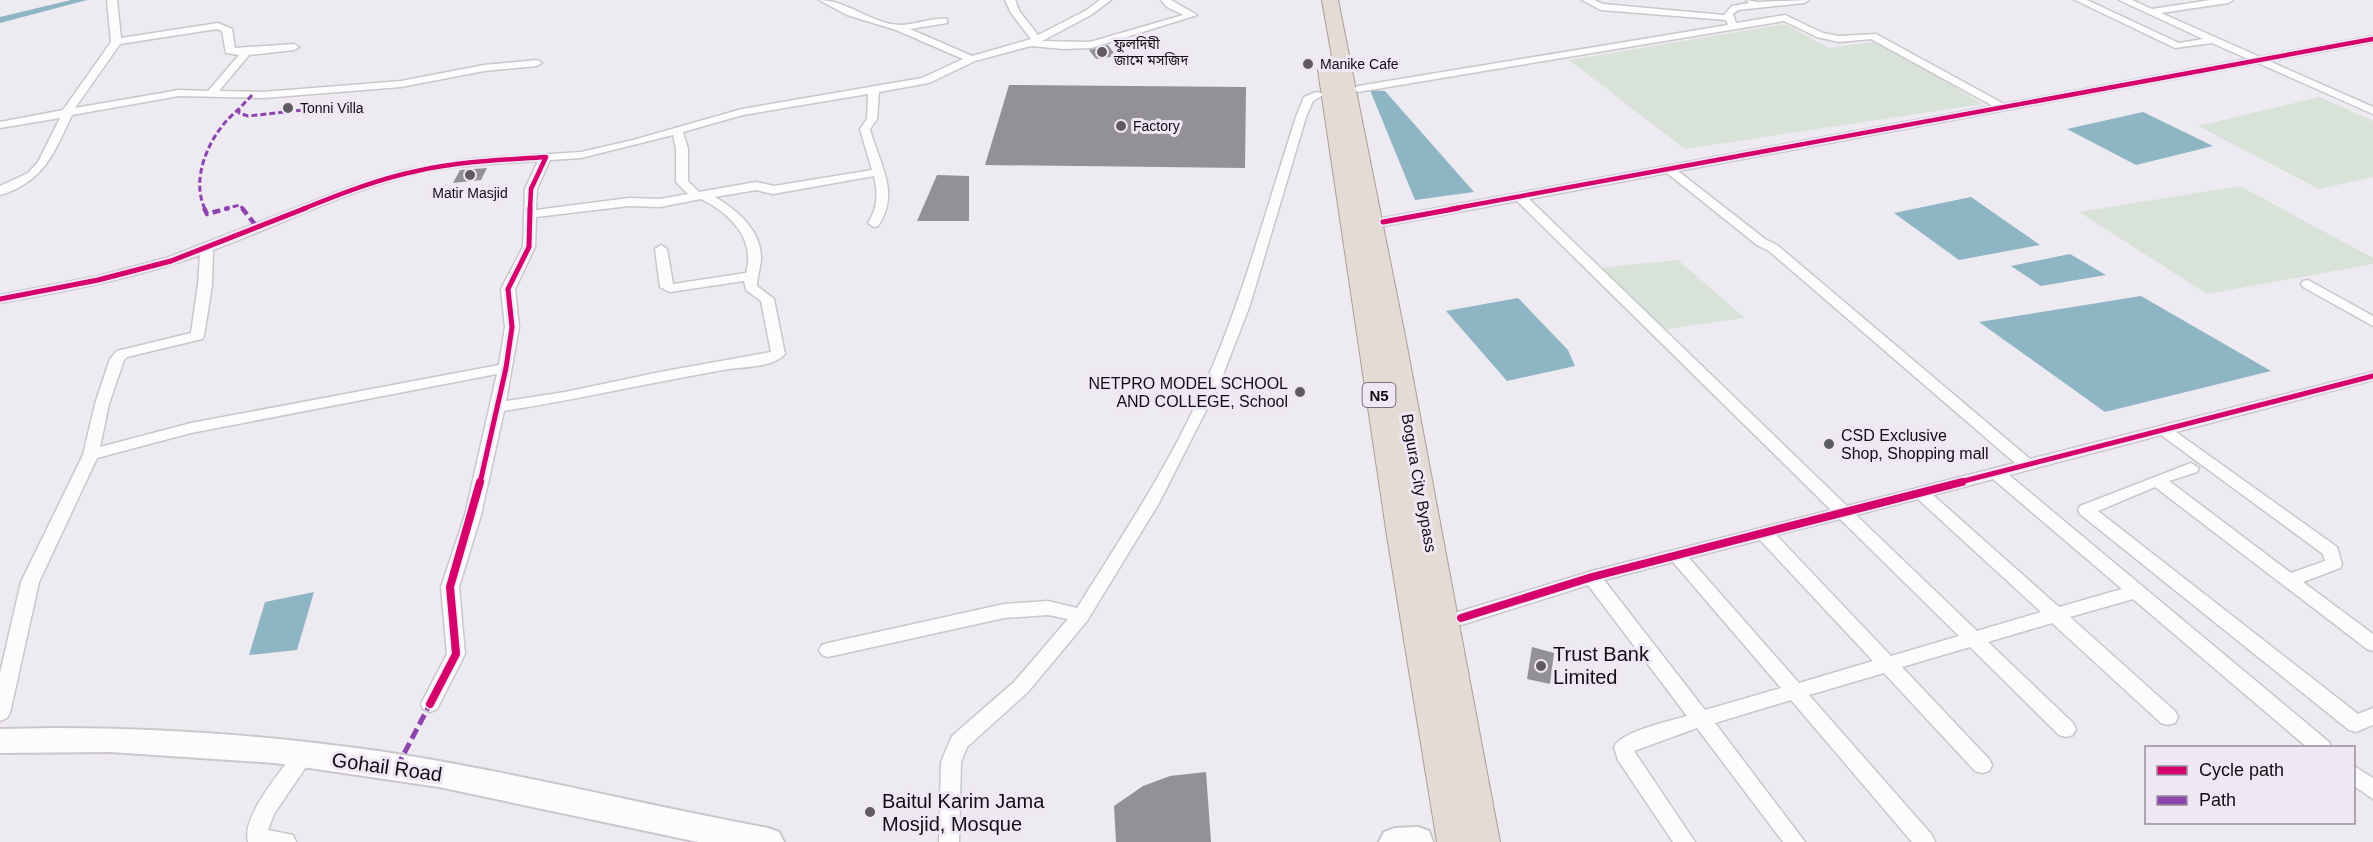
<svg xmlns="http://www.w3.org/2000/svg" width="2373" height="842" font-family="Arial,'Noto Sans Bengali',sans-serif">
	<rect width="100%" height="100%" fill="#eeeaf1"/>
	<g fill="#d9e2d8">
		<polygon points="1785,24 1829,48 1878,41 1983,104 1685,149 1569,60"/>
		<polygon points="2320,97 2373,121 2373,177 2319,189 2198,126"/>
		<polygon points="2240,186 2373,258 2373,264 2207,294 2079,212"/>
		<polygon points="1678,260 1745,318 1660,330 1600,268"/>
	</g>
	<g fill="#8db5c3">
		<polygon points="1370,90 1385,91 1474,192 1415,200"/>
		<polygon points="2143,112 2213,146 2136,165 2067,129"/>
		<polygon points="1971,197 2040,245 1959,260 1894,213"/>
		<polygon points="2070,254 2106,275 2041,286 2011,266"/>
		<polygon points="2141,296 2271,371 2105,412 1979,322"/>
		<polygon points="1518,298 1568,350 1575,366 1507,381 1446,311"/>
		<polygon points="314,592 297,650 249,655 265,602"/>
	</g>
	<g fill="none" stroke-linecap="round" stroke-linejoin="round">
		<polygon fill="#8db5c3" fill-rule="evenodd" points="71,0 87,0 0,23 0,17"/>
	</g>
	<g fill="#939096">
		<polygon points="1108,45 1116,56 1096,59 1089,50"/>
		<polygon points="1009,85 1246,87 1245,168 985,165"/>
		<polygon points="487,168 481,180 453,183 460,170"/>
		<polygon points="937,175 969,176 969,221 917,221"/>
		<polygon points="1532,647 1554,653 1550,684 1527,679"/>
		<polygon points="1206,772 1211,842 1116,842 1114,806 1143,786 1170,776"/>
	</g>
	<g fill="none" stroke-linecap="round" stroke-linejoin="round">
		<defs>
			<g id="minor">
				<path d="M107 0H117L121 38 218 23 232 29 235 48 294 44 299 47 294 50 249 55 219 91 263 92 401 81 484 65 537 60 542 63 537 66 484 71 401 87 263 98 179 96 72 115C54 153 44 182 0 195V186L28 173 38 162 60 118 0 128V122L63 110 111 42ZM217 29 222 31 226 53 239 55 208 91 179 90 75 108 120 44Z"/>
				<path d="M819 0C847 0 872 24 900 25 916 25 932 17 947 19V23L910 29 972 56 1031 39 1011 13 1005 0H1015L1020 12 1038 35 1085 11 1100 0H1111L1091 15 1042 41 1090 42 1183 15 1167 7 1161 0H1171L1197 15 1091 48 1063 49 1031 46 975 61 929 83 879 92 877 119 870 129C879 164 901 192 878 226L874 227 868 223C878 207 878 194 874 176L773 194 756 190 715 197C737 210 761 230 761 258 761 267 757 276 757 286L774 299 785 354C774 367 745 367 729 369 653 382 579 399 504 411L481 515 459 587 465 654 437 709 430 712 423 709 421 704 447 654 441 587 465 515 497 374 191 433 97 458 39 582 10 713 7 718 0 721V673L21 582 83 455 95 404 110 359 117 351 191 333 198 285 200 255C135 278 68 291 0 303V295L98 276 166 258 345 189 402 171 473 159 581 152 633 140 742 109 922 78 963 59 896 30 847 15ZM868 94 867 119 860 129 872 170 774 186 756 182 699 192 688 181V149L683 132 743 115ZM673 135 676 149V182L688 194 660 199 629 198 536 210 537 189 550 160 581 158ZM538 161 525 189 523 247 501 289 505 327 499 365 191 423 100 447 109 404 124 360 127 357 202 339 204 336 212 285 213 250C278 226 340 194 406 176 449 165 494 164 538 161ZM701 199C730 213 756 239 746 273L673 284 667 249 661 245 655 249 660 287 670 292 744 281 746 290 761 301 771 352 660 372 565 392 506 401 519 327 515 289 535 247 536 217 629 206 660 207Z"/>
				<path d="M1582 0H1594L1603 4 1724 15 1732 6 1749 3 1746 0 1757 2 1809 0 1804 3 1738 10 1733 14 1736 23 1785 15 1823 33 1839 36 1876 34 2004 104 2248 59 2212 43 2175 48 2075 0H2087L2179 43 2203 39 2119 0H2132L2152 9 2210 0H2233L2228 3 2161 13 2260 57 2373 36V42L2269 61 2373 107V114L2258 63 1678 171 1765 239 1777 245 2030 459 2373 372V380L2176 432 2337 547 2342 564 2340 568 2303 582 2373 634V651L2367 649 2155 487 2098 511 2358 714 2373 708V725L2356 732 2349 730 2080 514 2078 510 2080 506 2191 463 2199 468 2197 472 2169 481 2291 573 2325 561 2323 554 2161 435 2009 475 2329 742 2332 748H2308L2133 599 2070 617 2175 711 2178 717 2175 723 2168 725 2161 723 2052 623 1988 642 2073 723 2076 729 2073 735 2066 737 2059 735 1970 647 1902 667 1989 759 1992 765 1989 771 1982 773 1975 771 1884 673 1809 695 1932 835 1935 842H1912L1791 700 1715 723 1805 842H1783L1697 728 1634 751 1695 842H1673L1618 760 1614 747C1622 731 1670 721 1687 716L1588 585 1461 625 1455 623 1452 618 1455 613 1592 571 1831 510 1517 201 1383 226 1377 222 1383 218 1993 106 1871 39 1839 42 1817 37 1784 21 1358 92 1353 89 1358 86 1728 25 1726 20 1601 10ZM1667 173 1757 245 1769 251 2015 463 1847 506 1529 199ZM1993 479 2122 589 2059 607 1933 495ZM1918 499 2041 612 1977 631 1856 515ZM1840 519 1959 636 1891 656 1776 535ZM1760 540 1873 661 1799 683 1689 558ZM1673 562 1781 688 1705 710 1604 580Z"/>
				<path d="M1316 92 1325 94 1313 101 1306 117 1250 305 1219 385 1159 503 1087 621 1028 692 967 747 961 762 959 842H939L941 762 952 736 1014 682 1068 619 1048 615 1004 618 828 657 822 655 819 650 822 645 828 643 1004 604 1048 601 1077 608C1122 536 1171 463 1205 384 1243 298 1267 206 1296 117L1304 97Z"/>
				<polygon points="2308,280 2373,316 2373,326 2303,287 2301,284 2303,281"/>
				<path d="M304 747 311 749 314 755 274 814 268 830 293 835 296 842H248C241 816 282 770 297 749Z"/>
				<polygon points="2354,766 2373,778 2373,799 2354,786"/>
			</g>
			<g id="secondary">
				<path d="M55 728C165 728 275 736 385 752 514 772 640 804 768 828L779 832 784 842H698L439 787 275 763 110 752 0 753V729Z"/>
				<polygon points="1418,827 1429,831 1433,842 1379,842 1384,832 1395,828"/>
			</g>
			<polygon id="trunk" points="1322,0 1338,0 1405,336 1500,842 1437,842 1387,536 1318,70 1327,65 1334,68"/>
		</defs>
		<use href="#minor" stroke="#cac6cc" stroke-width="3"/>
		<use href="#secondary" stroke="#cac6cc" stroke-width="4"/>
		<use href="#trunk" stroke="#aa9f96" stroke-width="2"/>
		<use href="#minor" fill="#fcfcfd" fill-rule="evenodd"/>
		<use href="#secondary" fill="#fcfcfd" fill-rule="evenodd"/>
		<use href="#trunk" fill="#e4dcd4" fill-rule="evenodd"/>
		<g stroke="#8e44ad" stroke-width="3" stroke-dasharray="6 3" stroke-linecap="butt">
			<polyline points="252,95 239,109 239,113 248,116 322,108"/>
			<path d="M205 209C189 176 212 130 239 109"/>
			<polyline points="224,209 240,205 243,209"/>
		</g>
		<g stroke="#8e44ad" stroke-width="4.5" stroke-dasharray="8 4.5" stroke-linecap="butt">
			<polyline points="204,208 207,214 229,208"/>
			<polyline points="242,208 257,227"/>
		</g>
		<polyline stroke="#8e44ad" stroke-width="5" stroke-dasharray="11 5" stroke-linecap="butt" points="397,767 430,704"/>
		<defs>
			<g id="cycleway-far2">
				<path d="M303 209C340 194 378 179 417 171 459 161 503 160 546 157L531 189 530 209"/>
				<polyline points="1451,209 2373,39"/>
			</g>
			<g id="cycleway-far1">
				<polyline points="1383,222 1459,208"/>
				<polyline points="0,299 98,280 171,261 306,208"/>
				<polyline points="480,483 506,368 512,327 508,289 529,247 530,208"/>
				<polyline points="1956,483 2373,376"/>
			</g>
			<g id="cycleway">
				<polyline points="1461,618 1592,577 1962,482"/>
				<polyline points="430,704 456,654 450,587 480,482"/>
			</g>
		</defs>
		<use href="#cycleway-far2" stroke="#efe7f4" stroke-width="8"/>
		<use href="#cycleway-far1" stroke="#efe7f4" stroke-width="9"/>
		<use href="#cycleway" stroke="#efe7f4" stroke-width="11"/>
		<use href="#cycleway-far2" stroke="#d6006c" stroke-width="4.5"/>
		<use href="#cycleway-far1" stroke="#d6006c" stroke-width="5"/>
		<use href="#cycleway" stroke="#d6006c" stroke-width="8"/>
	</g>
	<g fill="#5e5b61" stroke="#efe7f4" stroke-width="2">
		<circle cx="1102" cy="52" r="6"/>
		<circle cx="1308" cy="64" r="6"/>
		<circle cx="288" cy="108" r="6"/>
		<circle cx="1121" cy="126" r="6"/>
		<circle cx="470" cy="175" r="6"/>
		<circle cx="1300" cy="392" r="6"/>
		<circle cx="1829" cy="444" r="6"/>
		<circle cx="1541" cy="666" r="6"/>
		<circle cx="870" cy="812" r="6"/>
	</g>
	<g text-anchor="middle" dominant-baseline="central" stroke-width="6" stroke-linejoin="round" paint-order="stroke">
		<g font-size="14" fill="#110e13" stroke="#efe7f4" text-anchor="start">
			<text x="1114" y="44">ফুলদিঘী<tspan x="1114" dy="16">জামে মসজিদ</tspan></text>
			<text x="1320" y="64">Manike Cafe</text>
			<text x="300" y="108">Tonni Villa</text>
			<text x="1133" y="126">Factory</text>
			<text x="470" y="193" text-anchor="middle">Matir Masjid</text>
		</g>
		<rect fill="#efe7f4" stroke="#544f56" stroke-width="1.5" x="1362.5" y="383" width="33" height="24" rx="4.5"/>
		<g font-size="15" font-weight="bold" fill="#110e13">
			<text x="1379" y="395">N5</text>
		</g>
		<g font-size="16" fill="#110e13" stroke="#efe7f4" text-anchor="end">
			<text x="1288" y="383">NETPRO MODEL SCHOOL<tspan x="1288" dy="18">AND COLLEGE, School</tspan></text>
			<text x="1841" y="435" text-anchor="start">CSD Exclusive<tspan x="1841" dy="18">Shop, Shopping mall</tspan></text>
		</g>
		<g font-size="16" fill="#110e13" stroke="#efe7f4">
			<text transform="translate(1419 483) rotate(80)">Bogura City Bypass</text>
		</g>
		<g font-size="20" fill="#110e13" stroke="#efe7f4" text-anchor="start">
			<text x="1553" y="654">Trust Bank<tspan x="1553" dy="23">Limited</tspan></text>
			<text x="882" y="801">Baitul Karim Jama<tspan x="882" dy="23">Mosjid, Mosque</tspan></text>
		</g>
		<g font-size="20" fill="#110e13" stroke="#efe7f4">
			<text transform="translate(387 767) rotate(8)">Gohail Road</text>
		</g>
	</g>
	<rect x="2145" y="746" width="210" height="78" fill="#efe7f4" stroke="#96909a" stroke-width="1.5"/>
	<rect x="2157" y="766" width="30" height="9" fill="#d6006c" stroke="#96909a" stroke-width="1.5"/>
	<text x="2199" y="776" font-size="18" fill="#110e13">Cycle path</text>
	<rect x="2157" y="796" width="30" height="9" fill="#8e44ad" stroke="#96909a" stroke-width="1.5"/>
	<text x="2199" y="806" font-size="18" fill="#110e13">Path</text>
</svg>
